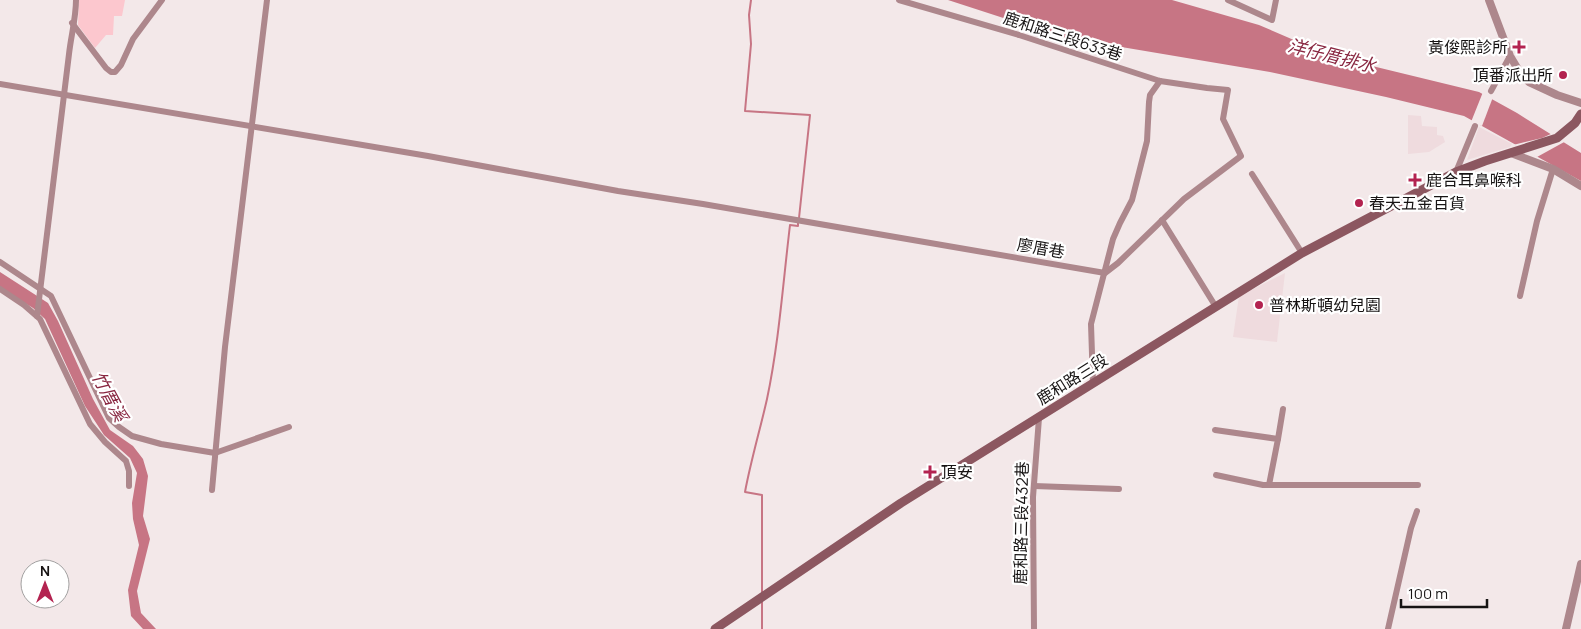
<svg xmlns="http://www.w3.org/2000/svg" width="1581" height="629" font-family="Manrope,'Noto Sans TC',sans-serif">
	<rect width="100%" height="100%" fill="#f3e8e9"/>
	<g fill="#efdbde">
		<polygon points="1408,115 1421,116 1422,126 1437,127 1437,135 1443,136 1445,142 1429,152 1408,154"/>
		<polygon points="1479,127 1512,144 1510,147 1467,160"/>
		<polygon points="1285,273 1277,342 1233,337 1239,296"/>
	</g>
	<polygon fill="#fcc7ce" points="79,0 125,0 122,16 114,16 113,35 106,35 95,48 78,25"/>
	<g fill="#c77584">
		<polygon points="948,0 1172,0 1259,25 1331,56 1479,92 1517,113 1581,153 1581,181 1464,116 1386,97 1270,72 1062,37"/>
		<polygon points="0,272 48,303 58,321 93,399 110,430 133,446 143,459 148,476 143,516 150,539 137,591 141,613 156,629 143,629 131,616 128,590 139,545 133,519 132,503 137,473 130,458 104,435 85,406 45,319 33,308 0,288"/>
	</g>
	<g fill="#f3e8e9">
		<polygon points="1483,92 1493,97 1482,126 1471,122"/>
		<polygon points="1553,133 1566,141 1537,157 1513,145 1542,138"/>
	</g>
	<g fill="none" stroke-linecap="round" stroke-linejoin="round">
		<g stroke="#c77584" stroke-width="2">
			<polyline points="751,0 749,15 751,44 745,111 810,115 799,218"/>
			<path d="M762 594V495L745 492C751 460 760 430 767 399 779 342 783 283 790 225L798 226V223"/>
			<polyline points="762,629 762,601"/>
		</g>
		<g stroke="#ad878c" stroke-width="6">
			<polyline points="1228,0 1272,20 1276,0"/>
			<polyline points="72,23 106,68 111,72 115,72 121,65 133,39 162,0"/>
			<polyline points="0,84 428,156 618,191 703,204 1105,273 1118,263 1184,199 1241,156 1223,119 1228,90 1207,88 1160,81 1019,35 899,0"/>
			<polyline points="1491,91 1510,56"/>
			<polyline points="1456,172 1475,126"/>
			<polyline points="1252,174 1302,253"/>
			<polyline points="1162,220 1216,307"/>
			<polyline points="0,262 51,296 109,418 119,427 132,436 161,444 215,453 289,427"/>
			<polyline points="0,289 24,305 40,319 90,424 105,442 126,461 129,471 129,486"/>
			<polyline points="1520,296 1537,221 1553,169"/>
			<path d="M37 316 69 54C71 36 76 18 76 0"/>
			<polyline points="1093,384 1091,324 1113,239 1120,223 1132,200 1147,141 1149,102 1150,95 1160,81"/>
			<polyline points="1215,430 1278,439 1269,485"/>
			<polyline points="1278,439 1283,409"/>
			<polyline points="1216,475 1263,485 1418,485"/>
			<polyline points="1034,486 1119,489"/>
			<polyline points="212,490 225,347 267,0"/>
			<polyline points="1034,629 1033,497 1039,418"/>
			<polyline points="1388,629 1411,528 1417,511"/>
		</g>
		<g stroke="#ad878c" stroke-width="8">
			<polyline points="1489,0 1510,56 1519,71 1529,82 1557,95 1581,103"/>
			<polyline points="1511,153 1553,169 1581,186"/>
			<polyline points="1566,629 1581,564"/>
		</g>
		<polyline stroke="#8c5760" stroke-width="9" points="715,629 901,503 1302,253 1456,172 1485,161 1557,138 1575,123 1581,114"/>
	</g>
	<g fill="#b32350" stroke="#fff" stroke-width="2">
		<path d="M1516.5 39.5h5v5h5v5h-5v5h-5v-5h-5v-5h5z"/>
		<circle cx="1563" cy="75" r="5"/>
		<path d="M1412.5 172.5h5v5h5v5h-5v5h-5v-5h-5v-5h5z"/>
		<circle cx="1359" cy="203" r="5"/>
		<circle cx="1259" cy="305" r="5"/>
		<path d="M927.5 464.5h5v5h5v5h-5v5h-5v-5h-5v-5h5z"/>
	</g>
	<g text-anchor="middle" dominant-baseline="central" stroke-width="4.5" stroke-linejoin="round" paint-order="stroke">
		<g font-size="16" fill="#171414" stroke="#fff">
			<text transform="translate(1063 36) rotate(18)">鹿和路三段633巷</text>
			<text transform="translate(1041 248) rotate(10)">廖厝巷</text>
			<text transform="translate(1072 379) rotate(-32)">鹿和路三段</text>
			<text transform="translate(1021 523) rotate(-89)">鹿和路三段432巷</text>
		</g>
		<g font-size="16" fill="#171414" stroke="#fff" text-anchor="start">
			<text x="1508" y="47" text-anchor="end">黃俊熙診所</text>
			<text x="1553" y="75" text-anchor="end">頂番派出所</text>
			<text x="1426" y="180">鹿合耳鼻喉科</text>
			<text x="1369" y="203">春天五金百貨</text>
			<text x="1269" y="305">普林斯頓幼兒園</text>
			<text x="941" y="472">頂安</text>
		</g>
		<g font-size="18" font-style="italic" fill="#892741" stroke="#fff">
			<text transform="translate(1332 55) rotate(14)">洋仔厝排水</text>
			<text transform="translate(110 396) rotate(62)">竹厝溪</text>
		</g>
	</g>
	<g transform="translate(45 584)"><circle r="24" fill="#ffffff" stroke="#a2a1a1"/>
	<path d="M0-4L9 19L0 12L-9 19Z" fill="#b32350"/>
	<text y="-8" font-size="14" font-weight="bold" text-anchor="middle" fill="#171414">N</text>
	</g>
	<path d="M1401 599v8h86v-8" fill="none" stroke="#171414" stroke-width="2.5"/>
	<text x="1408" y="599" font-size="15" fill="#171414" stroke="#ffffff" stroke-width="4" paint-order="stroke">100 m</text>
</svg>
